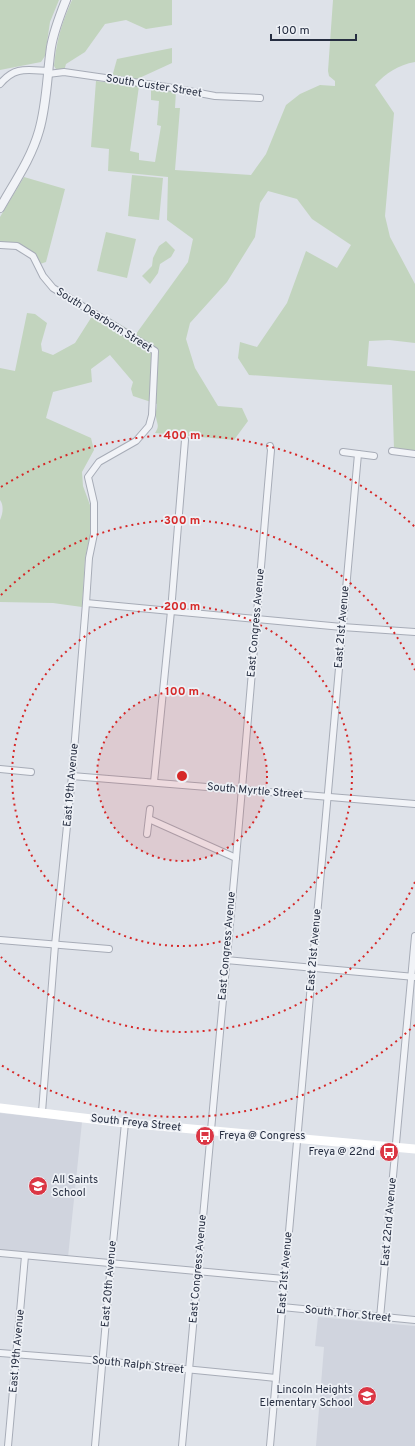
<svg xmlns="http://www.w3.org/2000/svg" width="415" height="1446" font-family="Overpass,sans-serif">
	<rect width="100%" height="100%" fill="#dee2e9"/>
	<g fill="#d0d4de">
		<polygon points="0,1113 82,1122 68,1257 0,1251"/>
		<polygon points="318,1317 415,1326 415,1446 316,1446 324,1347 315,1346"/>
	</g>
	<g fill="#c2d4be">
		<polygon points="0,0 59,0 50,22 45,56 41,62 0,70"/>
		<path d="M72 0H172V25L146 29 126 20 105 24 85 52 66 64 64 71 56 69 54 66C57 39 61 25 72 0Z"/>
		<path d="M333 0H415V62C398 65 386 73 375 85L394 113 385 216 390 237 415 284V343L389 340 369 341 367 366 415 371V451L394 449 392 385 249 375 238 358 240 342 257 347 287 303 306 251 337 268 351 245 312 219 297 199 268 191 260 203 255 237 227 282 190 323 186 339 195 368 218 406 242 408 248 421 234 440 155 433C160 425 157 425 156 417 155 413 157 408 157 404L133 396 131 389 133 382 110 355 91 369 92 382 53 392 46 418 91 438 94 450 82 472 83 486 90 505 92 526 85 559 82 607 53 603 0 602V520C3 514 4 505 0 500V368L15 371 27 313 35 314 47 323 41 344 42 351 53 355 75 343 96 310 136 334 188 262 193 239 167 220 168 177 108 171 109 149 91 147 96 81 139 86 130 151 139 153V160L155 162 161 126 157 125 159 101 151 100V87L176 91 175 108H180L175 170 251 175 266 154 286 105 300 94 320 85 335 86V81L329 76 328 71Z"/>
		<polygon points="172,48 172,63 135,80 112,77 117,59"/>
		<polygon points="132,175 163,178 159,220 128,216"/>
		<path d="M24 177 65 189 46 262 40 264C30 244 20 245 0 242V217Z"/>
		<polygon points="106,232 136,239 127,278 97,271"/>
		<polygon points="166,241 175,250 171,257 160,264 158,273 150,284 142,276 152,266 153,258 159,246"/>
	</g>
	<g fill="none" stroke-linecap="round" stroke-linejoin="round">
		<defs>
			<g id="minor">
				<polyline points="48,74 64,72 167,87 215,96 260,98"/>
				<path d="M0 84C15 66 27 70 48 71"/>
				<polyline points="0,245 17,246 33,256 43,276 53,288 155,351 152,415 149,426 136,441 99,462 88,477 94,503 94,534 89,558 86,603 72,776 55,945 42,1112"/>
				<polyline points="392,451 415,454"/>
				<polyline points="343,452 374,456"/>
				<polyline points="86,603 342,627 415,632"/>
				<polyline points="0,769 31,772"/>
				<polyline points="72,776 415,804"/>
				<polyline points="154,782 171,611 185,440"/>
				<polyline points="149,819 236,858"/>
				<polyline points="147,834 150,809"/>
				<polyline points="0,940 109,949"/>
				<polyline points="226,960 415,977"/>
				<polyline points="0,1253 284,1279"/>
				<polyline points="282,1307 415,1320"/>
				<polyline points="380,1318 415,936"/>
				<polyline points="0,1353 103,1361 276,1378"/>
				<polyline points="8,1446 25,1256"/>
				<polyline points="95,1446 111,1263 125,1123"/>
				<polyline points="182,1446 236,858 271,450 270,446"/>
				<polyline points="270,1446 358,454"/>
			</g>
			<path id="tertiary" d="M0 208C14 183 31 159 39 131 47 104 47 75 51 47 54 30 60 15 66 0"/>
		</defs>
		<use href="#minor" stroke="#a7acb7" stroke-width="8"/>
		<use href="#tertiary" stroke="#a7acb7" stroke-width="10"/>
		<use href="#minor" stroke="#f1f3f7" stroke-width="6"/>
		<use href="#tertiary" stroke="#f1f3f7" stroke-width="8"/>
		<polyline stroke="#fff" stroke-width="9" points="0,1108 125,1123 415,1149"/>
	</g>
	<circle cx="182" cy="776" r="85" fill="#d62828" fill-opacity=".12"/>
	<g fill="none" stroke="#d62828" stroke-width="2" stroke-dasharray="2 4">
		<circle cx="182" cy="776" r="85"/>
		<circle cx="182" cy="776" r="170"/>
		<path d="M415 882A256 256 0 0 1 1 957M1 595A256 256 0 0 1 415 670"/>
		<path d="M415 1025A341 341 0 0 1 1 1065M1 487A341 341 0 0 1 415 527"/>
	</g>
	<defs>
		<symbol id="bus-disc" viewBox="-11 -11 22 22"><circle r="9.5" fill="#db3644" stroke="#eef1f6"/><path d="M-5-6H5V4H4V6H2V4H-2V6H-4V4H-5ZM-3.5-4V0h7V-4ZM-3.5 1.2v1.5H-2V1.2ZM2 1.2v1.5H3.5V1.2Z" fill="#fff"/></symbol>
		<symbol id="school-disc" viewBox="-11 -11 22 22"><circle r="9.5" fill="#db3644" stroke="#eef1f6"/><path d="M0-5L7-2L0 1L-7-2ZM-4 1L0 2.5L4 1V4Q0 6-4 4Z" fill="#fff"/></symbol>
	</defs>
	<g fill-rule="evenodd">
		<use href="#bus-disc" x="194" y="1125" width="22" height="22"/>
		<use href="#bus-disc" x="378" y="1141" width="22" height="22"/>
		<use href="#school-disc" x="27" y="1175" width="22" height="22"/>
		<use href="#school-disc" x="356" y="1385" width="22" height="22"/>
	</g>
	<g text-anchor="middle" dominant-baseline="central" stroke-width="3.5" stroke-linejoin="round" paint-order="stroke">
		<g font-size="11" fill="#262e41" stroke="#eef1f6">
			<text transform="translate(154 86) rotate(9)">South Custer Street</text>
			<text transform="translate(104 320) rotate(32)">South Dearborn Street</text>
			<text transform="translate(256 623) rotate(-85)">East Congress Avenue</text>
			<text transform="translate(342 627) rotate(-85)">East 21st Avenue</text>
			<text transform="translate(71 785) rotate(-85)">East 19th Avenue</text>
			<text transform="translate(255 791) rotate(5)">South Myrtle Street</text>
			<text transform="translate(227 946) rotate(-85)">East Congress Avenue</text>
			<text transform="translate(314 950) rotate(-85)">East 21st Avenue</text>
			<text transform="translate(136 1123) rotate(6)">South Freya Street</text>
			<text transform="translate(389 1222) rotate(-85)">East 22nd Avenue</text>
			<text transform="translate(198 1269) rotate(-85)">East Congress Avenue</text>
			<text transform="translate(285 1273) rotate(-85)">East 21st Avenue</text>
			<text transform="translate(109 1284) rotate(-85)">East 20th Avenue</text>
			<text transform="translate(348 1314) rotate(6)">South Thor Street</text>
			<text transform="translate(17 1351) rotate(-85)">East 19th Avenue</text>
			<text transform="translate(138 1365) rotate(6)">South Ralph Street</text>
		</g>
		<g font-size="11" fill="#262e41" stroke="#eef1f6" text-anchor="start">
			<text x="219" y="1136">Freya @ Congress</text>
			<text x="375" y="1152" text-anchor="end">Freya @ 22nd</text>
			<text x="52" y="1180">All Saints<tspan x="52" dy="13">School</tspan></text>
			<text x="353" y="1390" text-anchor="end">Lincoln Heights<tspan x="353" dy="13">Elementary School</tspan></text>
		</g>
	</g>
	<circle cx="182" cy="776" r="6" fill="#d62828" stroke="#eef1f6" stroke-width="2"/>
	<g font-size="12" text-anchor="middle" font-weight="bold" fill="#d62828" stroke="#eef1f6" stroke-width="3.5" stroke-linejoin="round" paint-order="stroke">
		<text x="182" y="439">400 m</text>
		<text x="182" y="524">300 m</text>
		<text x="182" y="610">200 m</text>
		<text x="182" y="695">100 m</text>
	</g>
	<path d="M271 34v6h85v-6" fill="none" stroke="#262e41" stroke-width="2"/>
	<text x="277" y="34" font-size="12" fill="#262e41" stroke="#eef1f6" stroke-width="3" paint-order="stroke">100 m</text>
</svg>
